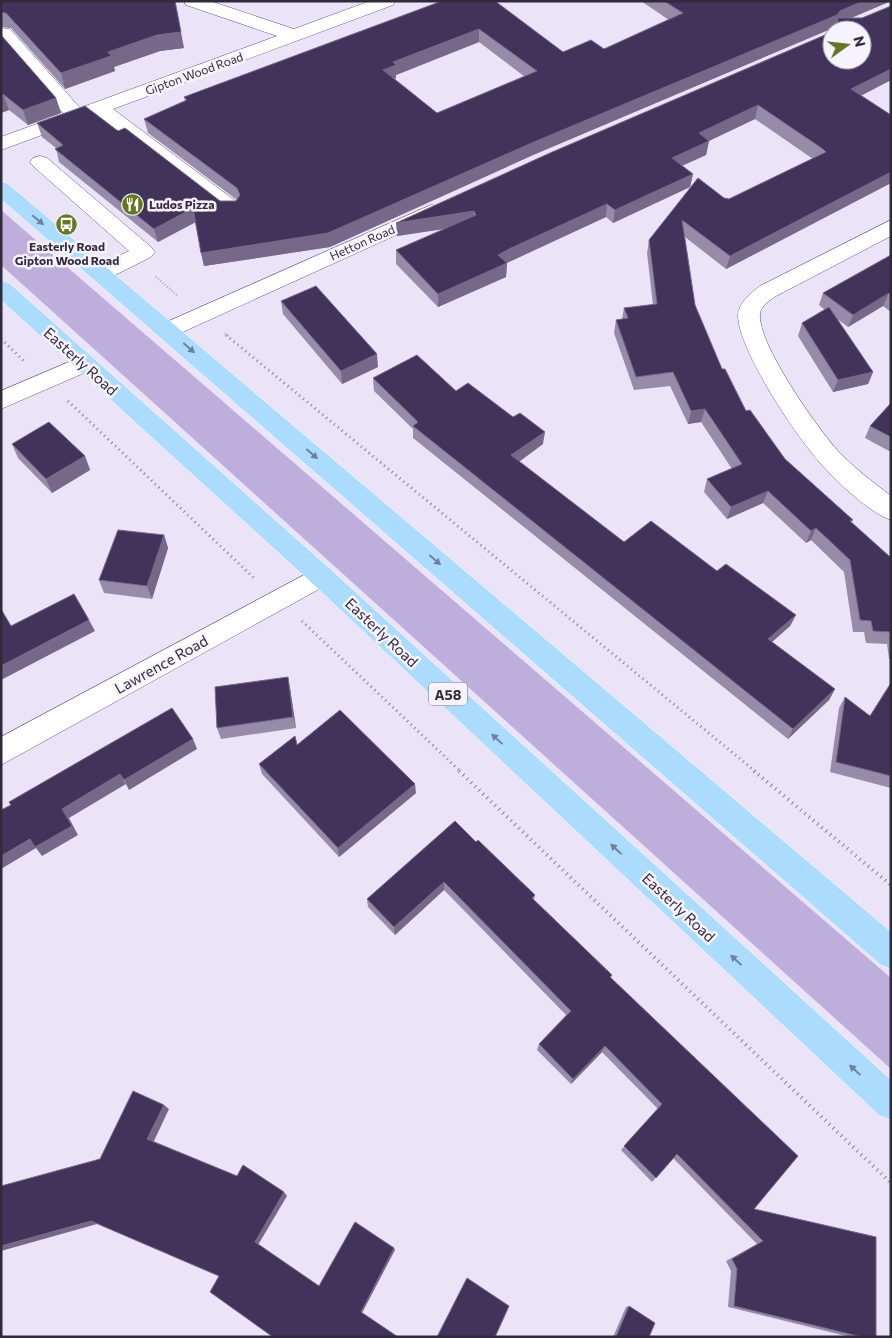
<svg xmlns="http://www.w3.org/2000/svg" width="892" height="1338" font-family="Commissioner,sans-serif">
	<rect width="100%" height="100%" fill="#ebe4f8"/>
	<polygon fill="#beaedc" points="1,210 891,978 891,1069 1,265"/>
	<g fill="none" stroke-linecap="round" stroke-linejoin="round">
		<defs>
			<g id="minor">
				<polygon points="184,1 210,1 294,29 370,1 395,1 393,5 113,109 238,203 241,208 238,213 231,214 224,213 96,115 1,150 1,137 64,114 1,41 1,28 10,29 80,108 277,36 186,5"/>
				<polygon points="40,156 47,158 151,247 155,252 151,257 109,278 101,280 93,278 90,273 93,268 129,251 33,166 30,162 33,158"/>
				<polygon points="431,205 438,206 441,211 438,216 176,335 168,338 160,335 157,330 160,325"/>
				<path d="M891 220V236L776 296C770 300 762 305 760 313 756 342 818 429 838 451 854 468 873 482 891 496V520C870 513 837 482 822 465 797 438 739 351 738 316 738 303 751 293 760 286Z"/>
				<polygon points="83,356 91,358 94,364 91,370 1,409 1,391"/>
				<polygon points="321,566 330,569 334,576 330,583 1,765 1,737"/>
			</g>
			<g id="major">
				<polygon points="1,182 8,184 891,932 891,969 880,964 1,199"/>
				<polygon points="1,281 9,283 330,569 891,1080 891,1120 879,1115 312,583 1,300"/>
			</g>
		</defs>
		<use href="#minor" stroke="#655680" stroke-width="1"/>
		<use href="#major" stroke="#fff" stroke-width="1"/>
		<g stroke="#878093" stroke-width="2.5" stroke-dasharray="0.5 2.5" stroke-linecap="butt">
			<polyline points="156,277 178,296"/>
			<polyline points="225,334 228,336"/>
		</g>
		<g stroke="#878093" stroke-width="3" stroke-dasharray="1 4" stroke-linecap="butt">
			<polyline points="226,335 756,772"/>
			<polyline points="1,339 24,361"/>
			<polyline points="68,401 254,578"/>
			<polyline points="302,621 461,772"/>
		</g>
		<g stroke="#878093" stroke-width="4" stroke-dasharray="1 4.5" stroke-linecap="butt">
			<polyline points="459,771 891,1183"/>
			<polyline points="754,771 891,885"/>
		</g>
		<use href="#minor" fill="#fff" fill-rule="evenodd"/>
		<use href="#major" fill="#abdbfd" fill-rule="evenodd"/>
	</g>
	<g fill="#968ca9" fill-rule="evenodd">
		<polygon points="1,1 184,48 160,51 114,67 115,71 65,89 11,28 1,27"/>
		<path d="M442 1 563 52 604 49 669 20 641 1H891L851 18H862L891 6V80L861 96 891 115V183L726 269 685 237 695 305 722 369 746 411 785 459 853 520 851 522 889 556H891V659H889L887 644 866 643 864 632H853L844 572 811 540 806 543 763 503 727 519 704 492 707 479 732 469 701 422 688 424 670 386 634 390 614 333 616 320 622 319 624 308 653 305 647 253 649 240 698 178 724 198 729 199 813 159 755 119 709 141 706 155 682 166 693 174 690 187 613 223 606 217 508 262 507 263 506 277 438 307 396 264V250L445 229 397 236 862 30H834L836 25 833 28 533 155 330 247 204 266 195 222 158 242 59 162 56 148 42 137 37 123 118 131 220 201H236L237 200 148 133 144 119 185 101 184 97ZM479 42 525 77 437 113 395 79 396 78V75Z"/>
		<polygon points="1,35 56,98 61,113 28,125 9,110 1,113"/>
		<polygon points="891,255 891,312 883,306 848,327 837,319 873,372 868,384 833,392 798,336 802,323 825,310 819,305 823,293"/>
		<polygon points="281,301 378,367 342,384 283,314"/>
		<polygon points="373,378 456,391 543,444 519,462 624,542 717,571 796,615 790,626 772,642 835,689 829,700 788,739 413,438 413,429 374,391"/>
		<polygon points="891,403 891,452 865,438 870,426"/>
		<polygon points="12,444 85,456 90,470 52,493 18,458"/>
		<polygon points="164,535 168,548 152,599 104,593 99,580"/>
		<polygon points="891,682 891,788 830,772 839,708 845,697 870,716"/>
		<polygon points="290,688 296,728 221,739 217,728"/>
		<polygon points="295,736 297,744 416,793 339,857 262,774 259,764"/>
		<polygon points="476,842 535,895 534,900 612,975 611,978 754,1209 876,1337 850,1337 728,1307 731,1271 726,1261 757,1244 673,1158 652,1182 621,1150 658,1109 602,1052 571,1084 537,1050 539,1044 566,1015 444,890 395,935 368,907 367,899"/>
		<polygon points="629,1306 649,1337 613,1337 626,1307"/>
	</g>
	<g fill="#756889">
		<polygon points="175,1 184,48 160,51 114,67 115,71 65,89 61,73 108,52"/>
		<polygon points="863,1 891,1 837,24 838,18 836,25 833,28 533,155 330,247 204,266 201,253 534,142"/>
		<polygon points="479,29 479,42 396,75 396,78 384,83 383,70 393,62"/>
		<polygon points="891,69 891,80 846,103 851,89"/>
		<polygon points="3,94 9,110 1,113 1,95"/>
		<polygon points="56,98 61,113 28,125 23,110"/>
		<polygon points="758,105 755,119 696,147 699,133"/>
		<polygon points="709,141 706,155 670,171 672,158"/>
		<polygon points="891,172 891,183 726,269 730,256"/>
		<polygon points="693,174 690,187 613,223 615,210"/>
		<polygon points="607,204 606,217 507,263 506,277 438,307 438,294 498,255 509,249"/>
		<polygon points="193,208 196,222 158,242 154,229"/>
		<polygon points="474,211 474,224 397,236 396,223"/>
		<polygon points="889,293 883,306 848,327 853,315"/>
		<polygon points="377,354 378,367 342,384 341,371"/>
		<polygon points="873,372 868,384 833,392 838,380"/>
		<polygon points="705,409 701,422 688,424 691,411"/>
		<polygon points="545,432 543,444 510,468 511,455"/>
		<polygon points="85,456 90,470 52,493 46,479"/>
		<polygon points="768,491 763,503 727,519 731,507"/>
		<polygon points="816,528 811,540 806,543 811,531"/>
		<polygon points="164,535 168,548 152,599 147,586"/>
		<polygon points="796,615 790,626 763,650 768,639"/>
		<polygon points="89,620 95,631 1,680 1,666"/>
		<polygon points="288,677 290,688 296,728 293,717"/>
		<polygon points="835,689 829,700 788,739 793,729"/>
		<polygon points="193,739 197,749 129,790 124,780"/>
		<polygon points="120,774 126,784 69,818 78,835 42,856 36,848 1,869 1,856 30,839 62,809"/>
		<polygon points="415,784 416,793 339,857 338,848"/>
		<polygon points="444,882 444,890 395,935 394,927"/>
		<polygon points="605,1046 602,1052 571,1084 573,1079"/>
		<polygon points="164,1105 169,1109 153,1143 147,1139"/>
		<polygon points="284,1192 287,1196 258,1245 255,1242"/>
		<polygon points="91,1221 97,1224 1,1251 1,1246"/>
		<polygon points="394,1248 395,1250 362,1313 361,1312"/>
	</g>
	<g fill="#42335a" stroke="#756889" fill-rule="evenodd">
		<polygon points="1,1 175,1 181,32 157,35 108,52 111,56 61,73 6,13 1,12"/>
		<path d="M442 1H495L563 52 591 40 604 49 683 13 664 1H863L840 11 837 15 534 142 328 233 201 253 193 208 154 229 55 149 63 145 37 123 85 106 118 131 125 128 220 201H236L240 195 237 188 144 119 187 100 184 97ZM479 29 537 71 437 113 383 70 396 65 393 62Z"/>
		<polygon points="891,6 891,69 851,89 891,115 891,172 730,256 682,220 695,305 722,369 725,369 746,411 750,410 785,459 853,520 850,521 889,556 891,556 891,632 873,631 871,621 860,620 850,560 816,528 811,531 768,491 731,507 707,479 742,464 705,409 691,411 673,372 636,377 616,320 628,318 624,308 657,304 649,240 698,178 724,198 729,199 826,152 823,149 758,105 699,133 709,141 672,158 693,174 615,210 607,204 509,249 498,255 507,263 438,294 396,250 476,215 474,211 396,223 550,153 832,32 832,60 862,60 862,30 837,30 838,18 862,18"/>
		<polygon points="1,35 56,98 23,110 3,94 1,95"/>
		<polygon points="891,255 891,295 889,293 853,315 823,293"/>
		<polygon points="316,286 377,354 341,371 281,301"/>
		<polygon points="829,307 873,372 838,380 802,323"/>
		<polygon points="417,355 456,391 468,383 513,417 520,413 545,432 511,455 624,542 651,521 717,571 726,564 796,615 768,639 835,689 793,729 413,426 418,422 373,378"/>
		<polygon points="891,403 891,437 870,426"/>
		<polygon points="49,422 85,456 46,479 12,444"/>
		<polygon points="118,530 164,535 147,586 99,580"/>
		<polygon points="74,594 89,620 1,666 1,609 11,626"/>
		<polygon points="288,677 293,717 217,728 215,687"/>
		<polygon points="891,683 891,776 836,762 845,697 870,716"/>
		<polygon points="172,708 193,739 124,780 120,774 62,809 72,826 35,847 30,839 1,856 1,810 11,805 9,802"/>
		<polygon points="340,710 415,784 338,848 259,764 295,736 297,745"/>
		<polygon points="455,821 476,842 478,840 535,895 532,898 612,975 610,977 798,1156 754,1209 876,1237 876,1337 862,1337 734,1306 737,1269 732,1259 763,1241 677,1154 656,1178 624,1146 662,1104 605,1046 573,1079 539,1044 571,1011 444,882 394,927 367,899"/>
		<polygon points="133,1091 164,1105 147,1139 237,1176 243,1165 284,1192 255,1242 319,1286 355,1222 394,1248 361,1312 398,1337 273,1337 210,1292 219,1276 91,1221 1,1246 1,1186 100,1159"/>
		<polygon points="467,1278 509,1306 495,1337 437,1337"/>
		<polygon points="629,1306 655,1323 649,1337 616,1337"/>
	</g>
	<defs><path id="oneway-solid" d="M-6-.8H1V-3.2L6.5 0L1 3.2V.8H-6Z" transform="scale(1.25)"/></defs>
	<g fill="#6e829c">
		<use href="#oneway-solid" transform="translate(38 220) rotate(40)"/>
		<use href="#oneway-solid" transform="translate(189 348) rotate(41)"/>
		<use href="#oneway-solid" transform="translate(312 454) rotate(41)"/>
		<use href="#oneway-solid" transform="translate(435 560) rotate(41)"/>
		<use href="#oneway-solid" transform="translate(497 739) rotate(-137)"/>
		<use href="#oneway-solid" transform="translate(616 849) rotate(-137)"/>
		<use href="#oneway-solid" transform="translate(736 960) rotate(-137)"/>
		<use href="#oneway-solid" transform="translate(855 1070) rotate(-137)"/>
	</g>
	<defs>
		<symbol id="restaurant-disc" viewBox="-11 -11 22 22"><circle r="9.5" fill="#657725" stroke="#f7f3fd"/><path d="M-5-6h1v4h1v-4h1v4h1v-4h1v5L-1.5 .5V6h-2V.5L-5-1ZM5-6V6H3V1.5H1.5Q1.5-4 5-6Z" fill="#fff"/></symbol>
		<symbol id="bus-disc" viewBox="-11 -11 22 22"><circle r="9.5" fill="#657725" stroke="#f7f3fd"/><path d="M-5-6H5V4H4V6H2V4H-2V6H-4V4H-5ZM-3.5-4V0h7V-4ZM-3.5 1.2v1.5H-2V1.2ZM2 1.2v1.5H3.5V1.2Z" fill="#fff"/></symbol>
	</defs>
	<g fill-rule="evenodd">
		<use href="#restaurant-disc" x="120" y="192" width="25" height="25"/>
		<use href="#bus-disc" x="54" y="212" width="25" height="25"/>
	</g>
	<g text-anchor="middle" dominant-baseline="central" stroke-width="5" stroke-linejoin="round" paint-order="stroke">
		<g font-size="12" fill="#312a3c" stroke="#f7f3fd">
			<text transform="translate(194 73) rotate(-20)">Gipton Wood Road</text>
			<text transform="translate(362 242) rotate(-24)">Hetton Road</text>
		</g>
		<g font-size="12" font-weight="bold" fill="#312a3c" stroke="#f7f3fd" text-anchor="start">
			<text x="149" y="204">Ludos Pizza</text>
			<text x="67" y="246" text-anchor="middle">Easterly Road<tspan x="67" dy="14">Gipton Wood Road</tspan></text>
		</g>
		<rect fill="#f7f3fd" stroke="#6c6676" stroke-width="1" x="429" y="682.5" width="38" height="23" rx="4"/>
		<g font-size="14" font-weight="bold" fill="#312a3c">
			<text x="448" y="694">A58</text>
		</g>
		<g font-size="15" fill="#312a3c" stroke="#f7f3fd">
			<text transform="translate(81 361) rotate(42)">Easterly Road</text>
			<text transform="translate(382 632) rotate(43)">Easterly Road</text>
			<text transform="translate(161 664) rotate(-29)">Lawrence Road</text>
			<text transform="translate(679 907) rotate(43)">Easterly Road</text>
		</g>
	</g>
	<rect width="892" height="1338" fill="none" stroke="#312a3c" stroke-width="5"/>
	<g transform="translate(847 45) rotate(75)"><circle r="24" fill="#f7f3fd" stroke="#a8a3b0"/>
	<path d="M0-4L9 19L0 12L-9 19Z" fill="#657725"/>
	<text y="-8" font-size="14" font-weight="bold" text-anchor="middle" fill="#312a3c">N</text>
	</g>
</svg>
